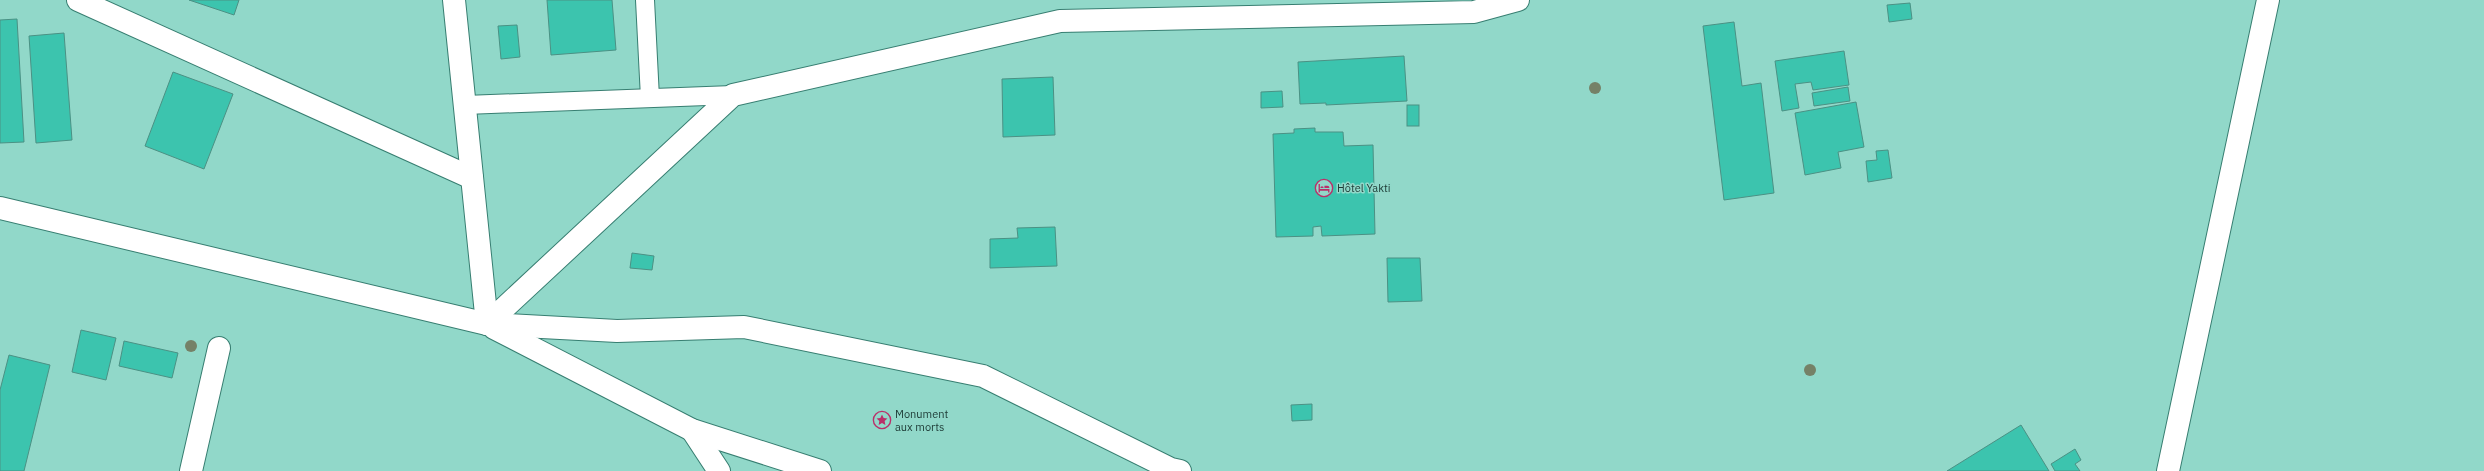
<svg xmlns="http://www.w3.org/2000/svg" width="2484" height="471" font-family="'IBM Plex Sans',sans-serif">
	<rect width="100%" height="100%" fill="#91d8c9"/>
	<g fill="#3cc4ae" stroke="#4b9184">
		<polygon points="189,0 239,0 234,15"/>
		<polygon points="547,0 612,0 616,50 551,55"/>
		<polygon points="1910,3 1912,19 1889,22 1887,5"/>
		<polygon points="17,19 24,142 0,143 0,20"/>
		<polygon points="1734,22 1742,86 1761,83 1774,193 1724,200 1703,26"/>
		<polygon points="517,25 520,57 501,59 498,26"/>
		<polygon points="64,33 72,140 36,143 29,36"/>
		<polygon points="1844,51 1849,85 1813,90 1811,82 1795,84 1799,108 1782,111 1775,61"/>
		<polygon points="1404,56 1407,101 1326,105 1326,103 1300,104 1298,62"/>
		<polygon points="173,72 233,94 204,169 145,146"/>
		<polygon points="1053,77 1055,135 1003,137 1002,79"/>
		<polygon points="1848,87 1850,101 1814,106 1812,93"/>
		<polygon points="1282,91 1283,107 1261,108 1261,92"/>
		<polygon points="1856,102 1864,147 1838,152 1841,168 1805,175 1795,113"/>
		<rect x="1407" y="105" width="12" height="21"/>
		<polygon points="1315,128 1315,132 1343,132 1344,146 1373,145 1375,234 1322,236 1321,226 1313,227 1313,236 1276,237 1273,134 1294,133 1294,129"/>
		<polygon points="1888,150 1892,178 1868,182 1866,161 1877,160 1876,151"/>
		<polygon points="1055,227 1057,266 990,268 990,239 1018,238 1017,228"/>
		<polygon points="632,253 654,256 652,270 630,268"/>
		<polygon points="1387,258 1420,258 1422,301 1388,302"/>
		<polygon points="81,330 116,338 106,380 72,372"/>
		<polygon points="124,341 178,353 172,378 119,366"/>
		<polygon points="9,355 50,365 24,471 0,471 0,390"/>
		<polygon points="1312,404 1312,420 1292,421 1291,405"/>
		<polygon points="2021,425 2049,471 1947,471"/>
		<polygon points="2075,449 2081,460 2075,464 2080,471 2055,471 2051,464"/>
	</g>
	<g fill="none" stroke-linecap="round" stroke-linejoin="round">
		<defs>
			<g id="service">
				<polyline points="645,0 650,98"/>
				<polyline points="465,105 733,95"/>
			</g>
			<g id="minor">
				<polyline points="78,0 472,178"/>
				<polyline points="454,0 487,324"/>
				<polyline points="0,208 487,324 617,331 744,327 983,376 1171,469 1180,471"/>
				<polyline points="487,324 733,95 1060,21 1474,12 1518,0"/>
				<polyline points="494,328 692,430 820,471"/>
				<polyline points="692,430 719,471"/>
				<polyline points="191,471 219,348"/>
				<polyline points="2168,471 2268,0"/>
			</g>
		</defs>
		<use href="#service" stroke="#377e71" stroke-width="20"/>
		<use href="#minor" stroke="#377e71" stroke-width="24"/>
		<use href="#service" stroke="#fff" stroke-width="18"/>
		<use href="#minor" stroke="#fff" stroke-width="22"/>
	</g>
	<g fill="#758167">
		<circle cx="1595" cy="88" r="6"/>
		<circle cx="191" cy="346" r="6"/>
		<circle cx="1810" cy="370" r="6"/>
	</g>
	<defs>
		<symbol id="hotel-ring" viewBox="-11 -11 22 22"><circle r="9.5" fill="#91d8c9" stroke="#ba2f69" stroke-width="1.5"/><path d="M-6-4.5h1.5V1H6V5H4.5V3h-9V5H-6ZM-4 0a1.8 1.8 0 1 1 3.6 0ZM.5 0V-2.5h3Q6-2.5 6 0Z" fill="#ba2f69"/></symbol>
		<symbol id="sight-ring" viewBox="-11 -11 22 22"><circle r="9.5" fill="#91d8c9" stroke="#ba2f69" stroke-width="1.5"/><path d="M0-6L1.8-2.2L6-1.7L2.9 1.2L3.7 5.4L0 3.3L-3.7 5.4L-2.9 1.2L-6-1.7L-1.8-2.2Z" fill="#ba2f69"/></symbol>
	</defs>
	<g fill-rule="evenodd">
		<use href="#hotel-ring" x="1314" y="178" width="20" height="20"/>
		<use href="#sight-ring" x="872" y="410" width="20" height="20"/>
	</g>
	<g text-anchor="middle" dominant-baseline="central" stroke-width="3" stroke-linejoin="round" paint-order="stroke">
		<g font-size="11" fill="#1c3934" stroke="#91d8c9" text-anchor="start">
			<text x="1337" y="188">Hôtel Yakti</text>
			<text x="895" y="414">Monument<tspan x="895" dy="13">aux morts</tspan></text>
		</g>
	</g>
</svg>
